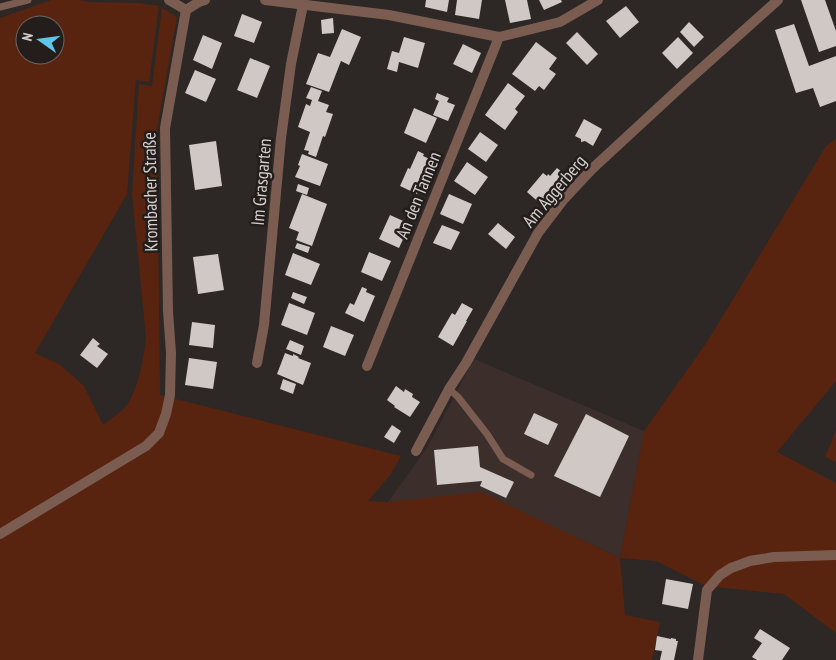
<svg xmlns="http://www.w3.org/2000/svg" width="836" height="660" font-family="'PT Sans Narrow',sans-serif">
	<rect width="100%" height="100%" fill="#2d2725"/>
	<polygon fill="#3c2f2b" points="474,359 644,431 620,558 576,537 388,502 427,448"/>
	<g fill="#59240f" fill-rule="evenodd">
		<path d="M51 0H80L88 2 138 3 159 6 149 82 136 80 127 194 35 353 59 364 84 386 103 425C109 420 122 412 127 405 138 389 144 358 146 338L132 193 139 84 152 86 162 8 177 17 157 129 160 395 401 456 391 474 368 501 388 502 481 492 620 558 644 431 707 342 826 146 836 139V381L777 452 836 483V633L784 594 706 586 656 561 620 558 625 615 660 622 652 660H0V18ZM25 25H55V55H25Z"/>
		<polygon points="836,430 836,462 825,457"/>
	</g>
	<g fill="#d0c8c5">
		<polygon points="426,0 449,0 447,12 425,7"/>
		<polygon points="457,0 482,0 479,19 455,15"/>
		<polygon points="505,0 527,0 531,19 510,23"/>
		<polygon points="539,0 561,0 562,2 544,10"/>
		<polygon points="801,0 825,0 836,31 836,46 819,52"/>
		<polygon points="626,6 639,22 620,38 606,21"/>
		<polygon points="242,14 262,22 254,43 234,36"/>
		<polygon points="333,18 334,33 322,34 321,20"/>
		<polygon points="689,22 704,37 694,47 680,32"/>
		<polygon points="794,24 809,66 836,56 836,101 820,107 813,88 796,93 775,30"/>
		<polygon points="342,29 361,37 349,65 341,61 329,92 306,84 318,53 330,57"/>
		<polygon points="577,32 598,54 587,65 566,43"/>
		<polygon points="203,35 222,43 212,69 193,60"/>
		<polygon points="404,37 425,43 418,68 399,62 397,72 387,69 392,51 399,53"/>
		<polygon points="678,37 693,53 677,69 662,53"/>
		<polygon points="536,42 557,58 549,69 556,74 544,90 539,86 535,91 512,74"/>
		<polygon points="463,44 481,53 472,73 453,64"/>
		<polygon points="250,58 270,66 257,98 237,90"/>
		<polygon points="195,70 216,79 206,102 185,93"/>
		<polygon points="508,83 525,96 515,109 518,112 505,130 485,115"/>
		<polygon points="311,87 322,91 318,101 329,105 326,112 333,114 325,137 323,136 316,157 308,154 309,151 304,150 310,132 298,127 306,104 310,106 312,100 306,98"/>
		<polygon points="437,93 449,98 447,102 455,105 448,121 433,115 439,101 435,99"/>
		<polygon points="414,108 437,118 426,143 404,133"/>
		<polygon points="584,119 602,129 593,146 585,141 581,142 581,139 575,136"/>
		<polygon points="480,132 498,145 486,162 468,149"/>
		<polygon points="216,141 222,186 195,190 189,145"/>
		<polygon points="418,151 424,154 423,156 432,160 417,194 400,186 408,168 410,169"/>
		<polygon points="302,154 328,164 320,186 295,177 300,166 298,165"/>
		<polygon points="467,162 488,177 475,195 454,181"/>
		<polygon points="557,168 567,176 542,205 527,192 543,173 547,176 548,174 550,176"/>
		<polygon points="298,184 309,188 307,195 296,191"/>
		<polygon points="302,194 327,204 312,246 296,240 299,232 289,228"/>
		<polygon points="449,194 472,204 463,224 440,214"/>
		<polygon points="390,215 410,224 399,248 379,239"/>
		<polygon points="498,223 515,237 506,249 488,234"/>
		<polygon points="442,225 460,232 451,250 433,243"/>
		<polygon points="297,243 310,247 308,253 295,248"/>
		<polygon points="369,252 391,261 382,281 361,272"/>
		<polygon points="293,253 320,264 311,285 285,275"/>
		<polygon points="218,254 224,290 198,294 193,257"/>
		<polygon points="362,287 367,289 366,292 375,296 364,322 345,313 350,303 354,305"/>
		<polygon points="293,292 307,297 304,304 291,298"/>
		<polygon points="289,303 315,313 307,335 281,325"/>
		<polygon points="462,303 473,309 466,321 467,321 453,346 438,337 452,313 455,315"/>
		<polygon points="192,322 215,325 213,348 189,345"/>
		<polygon points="331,326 354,335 345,356 323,347"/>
		<polygon points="93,338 100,344 97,346 108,354 97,368 80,355"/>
		<polygon points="290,340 304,346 301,355 286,349"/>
		<polygon points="285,353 293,356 293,354 299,357 298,358 311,363 303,385 277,374"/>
		<polygon points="189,358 217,362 213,389 185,385"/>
		<polygon points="283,379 296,384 293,394 280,389"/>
		<polygon points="396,386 404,392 405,389 413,394 412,397 420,402 410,417 394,407 395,406 387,400"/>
		<polygon points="534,413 558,424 548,445 524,434"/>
		<polygon points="586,414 629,436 600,497 554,476"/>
		<polygon points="392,425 401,431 394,443 384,437"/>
		<polygon points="478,446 480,467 514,482 506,498 480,486 482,481 437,485 434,450"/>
		<polygon points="666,579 693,584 688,609 662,604"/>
		<polygon points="760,629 790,648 782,660 757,660 752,657 762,643 754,638"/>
		<polygon points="657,636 671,639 671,638 676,639 676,641 678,641 674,660 660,660 662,651 655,650"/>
	</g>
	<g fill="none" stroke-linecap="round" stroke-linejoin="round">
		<g stroke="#7b5c51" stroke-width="7">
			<polyline points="0,7 28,0"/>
			<polyline points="449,389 458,397 487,434 503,459 531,475"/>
		</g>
		<g stroke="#7b5c51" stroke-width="10">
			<polyline points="265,0 389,15 499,37 560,22 598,0"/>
			<polyline points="186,10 199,2 205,0"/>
			<polyline points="257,363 264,325 281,138 291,64 303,5"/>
			<polyline points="367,366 499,37"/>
			<polyline points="416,451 449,389 466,363 538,233 564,199 592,169 684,84 778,0"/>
			<polyline points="0,534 146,446 159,433 166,414 170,395 171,353 168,311 165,128 186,10 169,0"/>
			<polyline points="698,660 707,590 720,575 731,568 750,561 774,557 836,555"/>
		</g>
	</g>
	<g text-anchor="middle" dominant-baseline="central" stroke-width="5" stroke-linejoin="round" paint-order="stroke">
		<g font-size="18" fill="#d5d0cf" stroke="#231d1b">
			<text transform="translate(261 182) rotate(-85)">Im Grasgarten</text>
			<text transform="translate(554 191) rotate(-50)">Am Aggerberg</text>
			<text transform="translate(150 192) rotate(-91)">Krombacher Straße</text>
			<text transform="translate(418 195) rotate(-68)">An den Tannen</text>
		</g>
	</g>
	<g transform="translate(40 40) rotate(284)"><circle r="24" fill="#231d1b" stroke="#6a6563"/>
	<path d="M0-4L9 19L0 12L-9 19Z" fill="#5cc7e8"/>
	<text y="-8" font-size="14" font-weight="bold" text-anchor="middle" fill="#d5d0cf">N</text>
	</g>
</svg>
